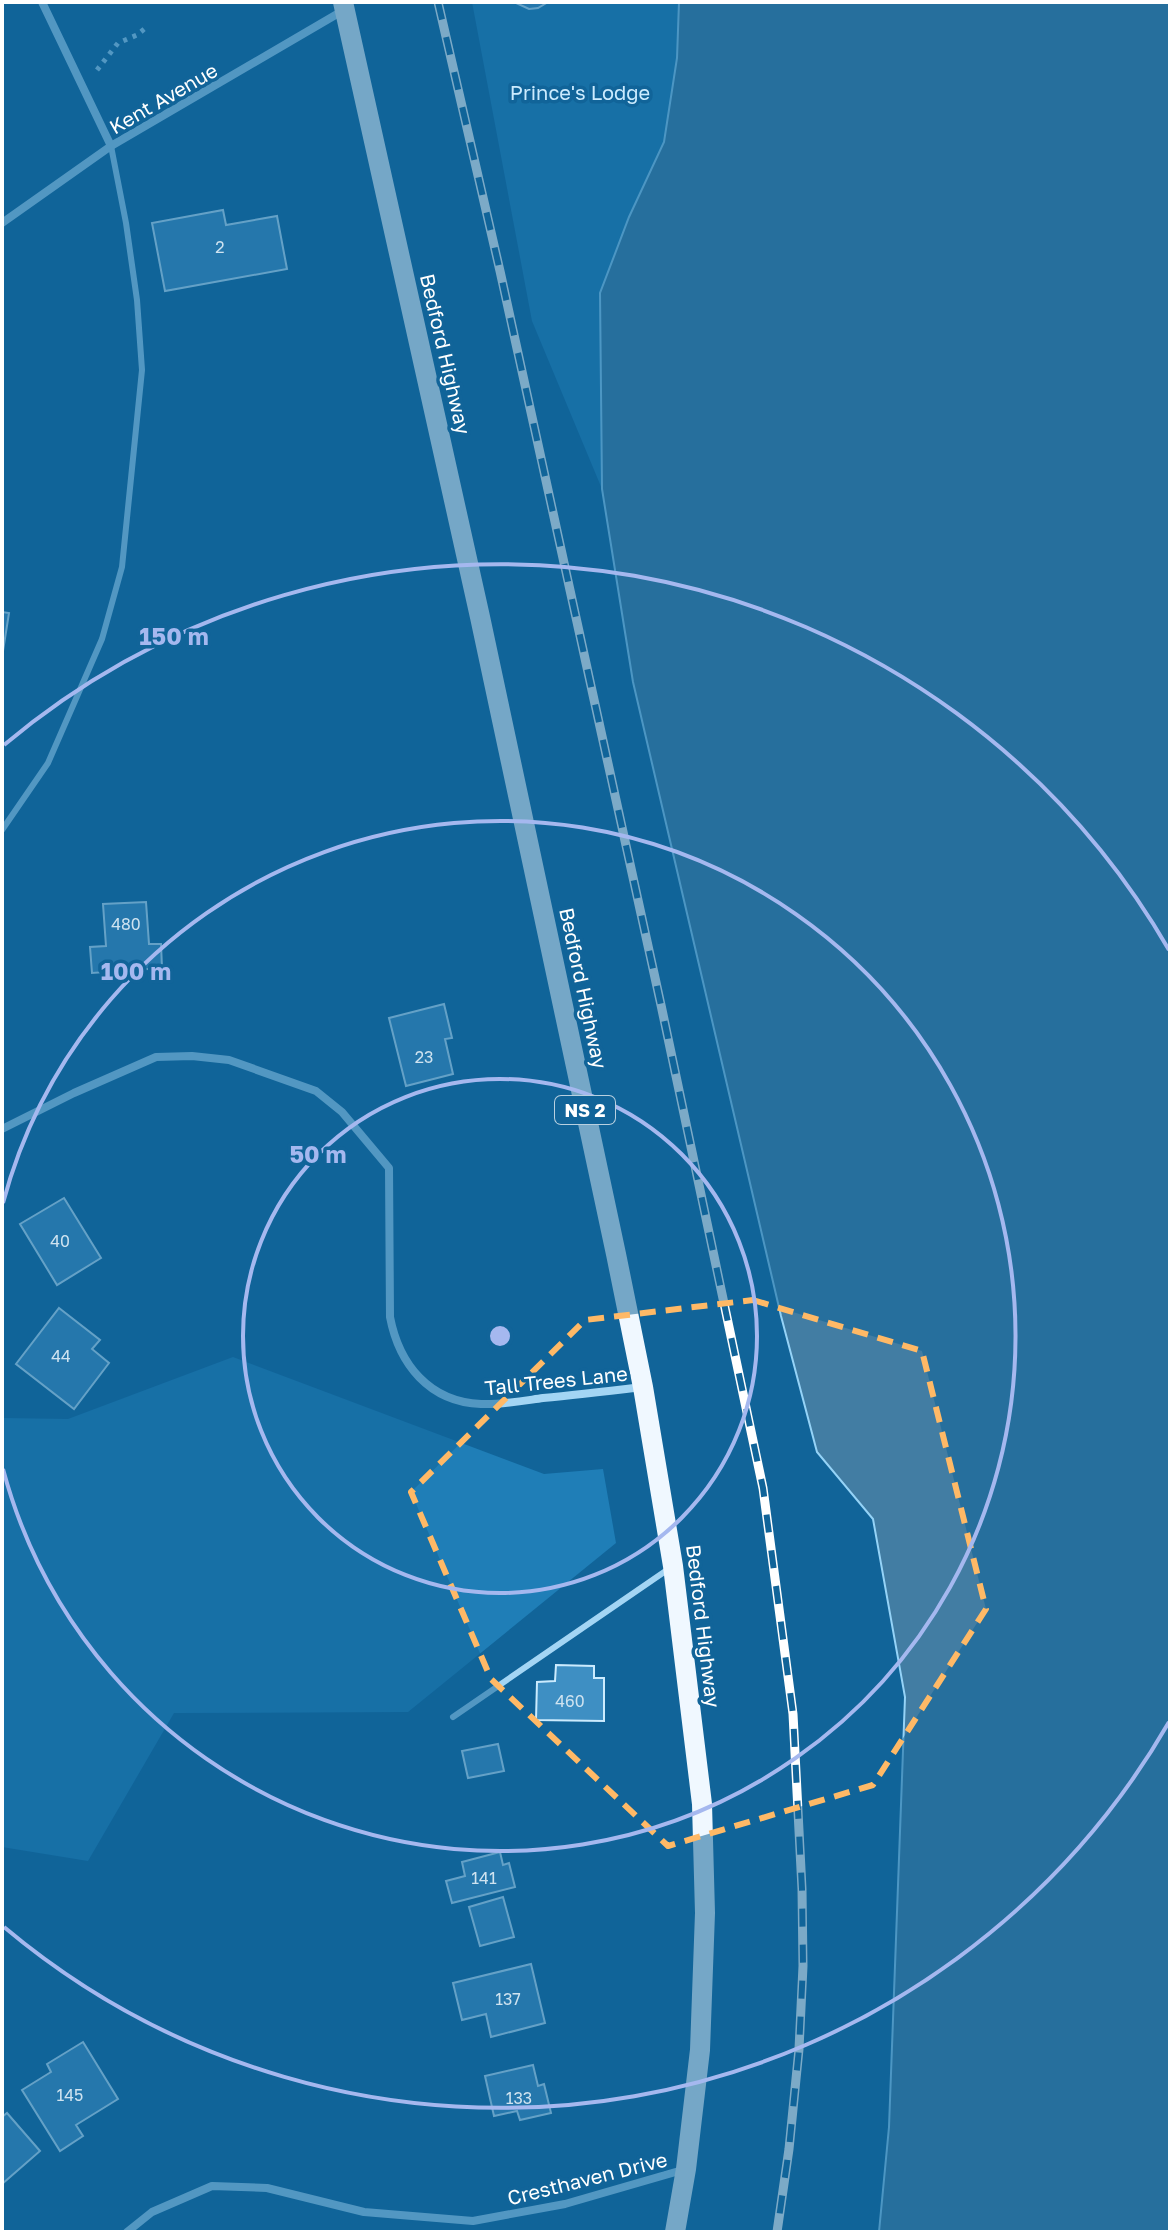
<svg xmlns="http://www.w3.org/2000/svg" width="1172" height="2234" font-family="'Golos Text',sans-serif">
	<rect width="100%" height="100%" fill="#116499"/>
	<g fill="#1f7eb7">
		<polygon points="472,2 679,2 677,58 664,142 629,217 600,293 602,489 532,321"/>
		<polygon points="233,1357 544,1474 603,1469 616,1543 408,1712 174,1713 88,1861 2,1847 2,1418 68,1419"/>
	</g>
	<polygon fill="#427da3" stroke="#95d3f7" stroke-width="2" points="679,2 1170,2 1170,2232 879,2232 889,2127 905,1697 873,1519 817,1452 781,1316 633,682 602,489 600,293 629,217 664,142 677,58"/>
	<g fill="#3e8fc3" stroke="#cbebfe" stroke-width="2">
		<polygon points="514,2 548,2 538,8 529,9"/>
		<polygon points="223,210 226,225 277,216 287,269 165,291 152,223"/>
		<polygon points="2,612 9,613 3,651 2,651"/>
		<polygon points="146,902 149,944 161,944 162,968 92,973 90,947 106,946 103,904"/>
		<polygon points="444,1004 452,1038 445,1039 453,1074 406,1086 389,1018"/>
		<polygon points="64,1198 101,1258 57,1285 20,1224"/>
		<polygon points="59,1308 100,1340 92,1349 109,1363 74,1409 16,1364"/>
		<polygon points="556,1665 594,1666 594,1678 604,1678 604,1721 536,1720 537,1682 555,1681"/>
		<polygon points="498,1744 504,1771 468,1778 462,1751"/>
		<polygon points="500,1852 503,1865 509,1863 515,1887 452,1903 446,1881 465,1876 462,1862"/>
		<polygon points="503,1897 514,1937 480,1946 469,1907"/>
		<polygon points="531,1964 545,2023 491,2037 486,2014 462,2020 453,1983"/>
		<polygon points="83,2042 118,2099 76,2125 83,2136 60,2151 22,2090 51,2072 47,2064"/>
		<polygon points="533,2065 538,2086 544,2084 551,2113 520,2120 517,2111 494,2116 485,2076"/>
		<polygon points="7,2113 40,2151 2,2184 2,2117"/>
	</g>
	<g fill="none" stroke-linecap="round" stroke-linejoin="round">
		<polyline stroke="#a3d5f4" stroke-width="5" stroke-dasharray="4 6" stroke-linecap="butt" points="97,70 118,43 137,35 148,26"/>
		<g stroke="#a3d5f4" stroke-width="6">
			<polyline points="2,830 48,763 102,639 122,567 142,370 137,300 126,223 111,146"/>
			<polyline points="453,1717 670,1568"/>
		</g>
		<g stroke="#a3d5f4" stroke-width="8">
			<polyline points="42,2 111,146"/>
			<polyline points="2,223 111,146 344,10"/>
			<path d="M2 1129 74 1093 156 1057 192 1056 229 1060 316 1091 342 1112 389 1168 390 1317C399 1364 429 1402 481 1404 501 1405 522 1401 543 1398 576 1395 609 1391 642 1387"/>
			<polyline points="127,2232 152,2212 212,2186 267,2188 364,2212 473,2221 565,2204 686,2169"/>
		</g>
		<polyline stroke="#f0f8ff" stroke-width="20" points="343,2 480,617 616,1254 643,1387 673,1566 702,1804 705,1913 700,2050 686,2169 675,2232"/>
		<defs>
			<polyline id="rail" points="438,2 500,271 661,1005 763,1488 793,1714 802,1889 803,1966 799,2049 789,2149 777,2232"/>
		</defs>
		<use href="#rail" stroke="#fff" stroke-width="9"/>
		<use href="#rail" stroke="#116499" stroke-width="6" stroke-dasharray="18" stroke-linecap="butt"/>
	</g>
	<path d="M0 0H1172V2234H0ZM753 1300 922 1351 986 1609 873 1785 668 1846 491 1679 411 1492 585 1320Z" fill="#116499" fill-opacity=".55" fill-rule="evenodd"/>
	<path fill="none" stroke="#ffb966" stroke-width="6" stroke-dasharray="16 10" stroke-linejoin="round" d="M753 1300 922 1351 986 1609 873 1785 668 1846 491 1679 411 1492 585 1320Z"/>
	<g fill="none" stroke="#a5b8ef" stroke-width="4">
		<circle cx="500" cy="1336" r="257"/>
		<path d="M3 1203A515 515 0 1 1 3 1469"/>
		<path d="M1169 1722A772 772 0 0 1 4 1927M4 745A772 772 0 0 1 1169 950"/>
	</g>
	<g text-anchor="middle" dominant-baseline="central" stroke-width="7" stroke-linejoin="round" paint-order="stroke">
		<g font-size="16" fill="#cfe3f0">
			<text x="220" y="247">2</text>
			<text x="126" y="924">480</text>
			<text x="424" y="1057">23</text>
			<text x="60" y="1241">40</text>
			<text x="61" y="1356">44</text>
			<text x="570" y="1701">460</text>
			<text x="484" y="1878">141</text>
			<text x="508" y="1999">137</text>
			<text x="70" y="2095">145</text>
			<text x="519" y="2098">133</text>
		</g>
		<rect fill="#116499" stroke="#b8d0e0" stroke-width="2" x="555" y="1096" width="60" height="28" rx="6"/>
		<g font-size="18" font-weight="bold" fill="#fff">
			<text x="585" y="1110">NS 2</text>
		</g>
		<g font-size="20" fill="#cbebfe" stroke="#116499">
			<text x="580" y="92">Prince's Lodge</text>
		</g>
		<g font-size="20" fill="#fff" stroke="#116499">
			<text transform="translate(163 98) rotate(-30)">Kent Avenue</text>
			<text transform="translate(446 354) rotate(77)">Bedford Highway</text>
			<text transform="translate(584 988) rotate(78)">Bedford Highway</text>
			<text transform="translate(556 1380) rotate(-6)">Tall Trees Lane</text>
			<text transform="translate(704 1626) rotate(83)">Bedford Highway</text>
			<text transform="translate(587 2178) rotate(-14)">Cresthaven Drive</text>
		</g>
	</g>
	<circle cx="500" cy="1336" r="12" fill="#a5b8ef" stroke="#116499" stroke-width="4"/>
	<g font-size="24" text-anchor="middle" font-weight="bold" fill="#a5b8ef" stroke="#116499" stroke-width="7" stroke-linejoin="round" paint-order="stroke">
		<text x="174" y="645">150 m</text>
		<text x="136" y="980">100 m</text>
		<text x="318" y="1163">50 m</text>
	</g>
	<rect width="1172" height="2234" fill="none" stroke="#ffffff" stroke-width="8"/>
</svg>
